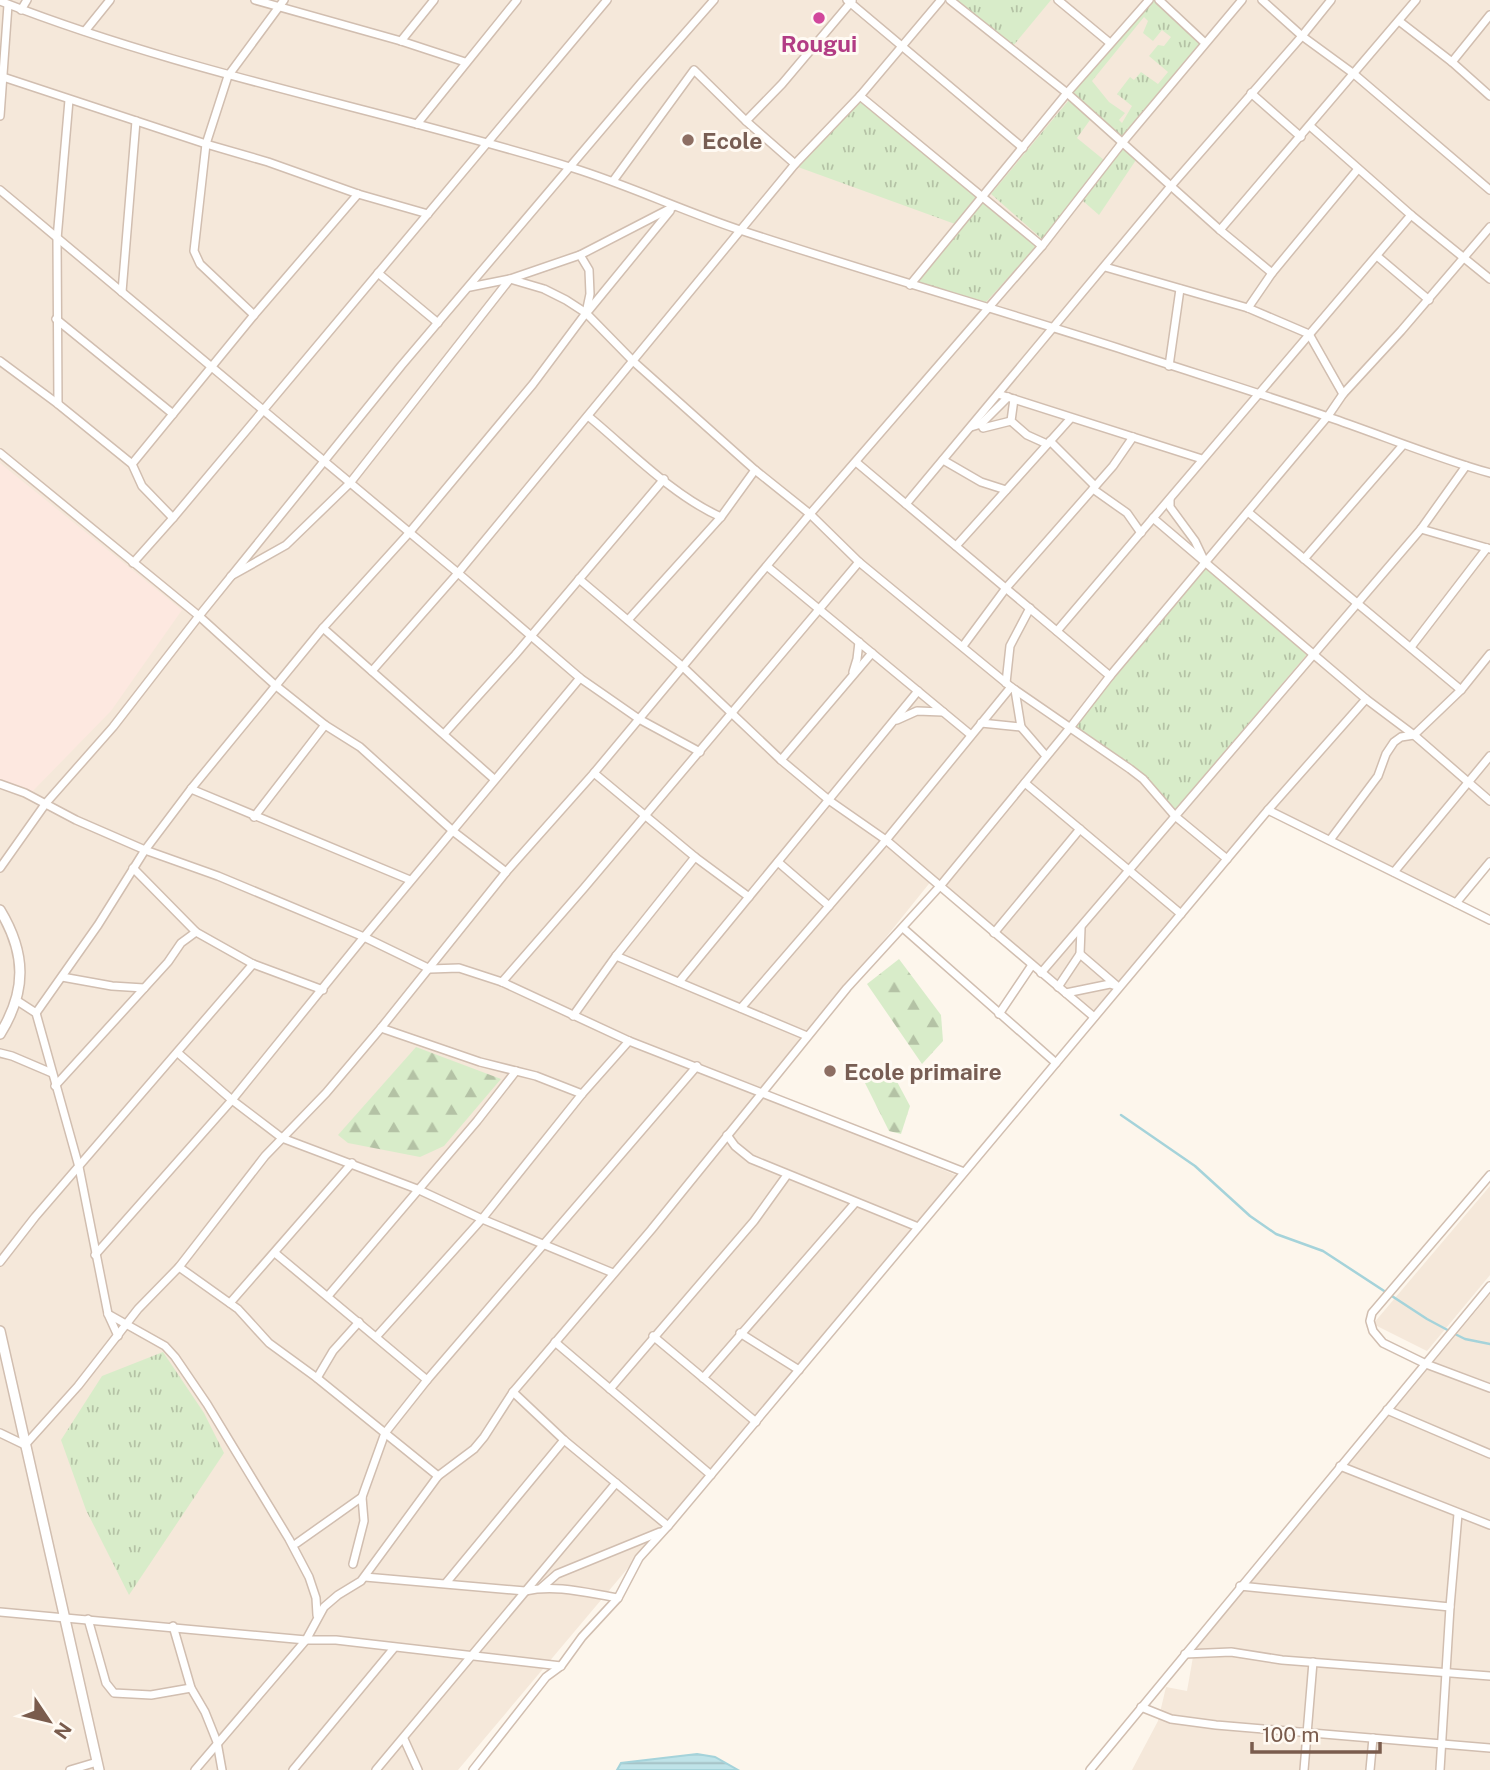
<svg xmlns="http://www.w3.org/2000/svg" width="1490" height="1770" font-family="'Public Sans',sans-serif">
	<defs>
		<pattern id="grass-tufts" width="24" height="20" patternUnits="userSpaceOnUse" patternTransform="scale(1.75)"><rect width="24" height="20" fill="#d8ecc9"/><path d="M3 7l-1-3M5 7V3M7 7l1-3M15 17l-1-3M17 17v-4M19 17l1-3" fill="none" stroke="#b4c2a5"/></pattern>
		<pattern id="forest-firs" width="22" height="20" patternUnits="userSpaceOnUse" patternTransform="scale(1.75)"><rect width="22" height="20" fill="#d8ecc9"/><path d="M5 1l3.5 6h-7zM16 11l3.5 6h-7z" fill="#b4c2a5"/></pattern>
		<pattern id="water-rules" width="6" height="5" patternUnits="userSpaceOnUse" patternTransform="scale(1.75)"><rect width="6" height="5" fill="#bfe3e8"/><path d="M0 2.5h6" fill="none" stroke="#a0bbbe"/></pattern>
	</defs>
	<rect width="100%" height="100%" fill="#fdf6ec"/>
	<g fill="#f5e8da">
		<polygon points="0,0 1490,0 1490,857 1454,901 1270,811 1093,1014 932,880 760,1094 958,1176 458,1770 0,1770"/>
		<polygon points="1490,1186 1490,1275 1427,1351 1373,1324"/>
		<polygon points="1490,1294 1490,1770 1132,1770 1158,1721 1166,1687 1187,1691 1194,1651"/>
	</g>
	<polygon fill="#fde8e0" points="0,463 182,610 111,711 31,793 0,783"/>
	<g fill="url(#grass-tufts)" fill-rule="evenodd">
		<polygon points="956,0 1051,0 1013,46"/>
		<path d="M1151 0H1156L1203 43 1122 140 1070 93ZM1144 17 1148 21 1143 33 1153 41 1162 30 1171 37 1164 46 1158 45 1149 56 1168 72 1158 84 1141 72 1134 80 1130 77 1117 94 1132 106 1122 123 1119 120 1125 113 1109 102 1092 81Z"/>
		<polygon points="861,100 979,195 955,224 798,167"/>
		<polygon points="1069,100 1090,120 1077,138 1104,160 1042,239 991,194"/>
		<polygon points="1122,148 1136,160 1099,215 1083,201"/>
		<polygon points="985,200 1037,246 986,302 916,283"/>
		<polygon points="1206,565 1308,653 1175,811 1074,728"/>
		<polygon points="163,1352 204,1413 224,1453 129,1595 86,1510 61,1440 102,1376"/>
	</g>
	<g fill="url(#forest-firs)">
		<polygon points="899,959 941,1015 943,1041 922,1064 867,984"/>
		<polygon points="416,1047 501,1079 444,1146 420,1157 348,1143 338,1135"/>
		<polygon points="867,1072 894,1076 910,1106 901,1134 889,1131 864,1081"/>
	</g>
	<polygon fill="url(#water-rules)" stroke="#a5d3da" stroke-width="2" points="697,1754 715,1757 738,1770 617,1770 621,1763"/>
	<g fill="none" stroke-linecap="round" stroke-linejoin="round">
		<polyline stroke="#a5d3da" stroke-width="2.5" points="1121,1115 1195,1166 1250,1216 1276,1234 1323,1251 1427,1319 1455,1334 1465,1339 1490,1344"/>
		<defs>
			<g id="minor">
				<polyline points="255,0 401,41 465,62"/>
				<polyline points="847,0 1023,148"/>
				<polyline points="950,0 1067,93 1220,230 1272,273"/>
				<polyline points="1058,0 1110,43"/>
				<polyline points="1159,0 1205,43"/>
				<polyline points="1262,0 1302,36 1354,74 1490,190"/>
				<path d="M0 1C186 74 383 109 573 168 631 186 685 212 743 231 867 272 993 308 1118 348 1190 372 1263 394 1334 419 1386 437 1437 458 1490 473"/>
				<polyline points="21,10 27,0"/>
				<polyline points="1399,21 1452,62 1490,96"/>
				<polyline points="85,31 110,0"/>
				<polyline points="401,41 434,0"/>
				<polyline points="1452,62 1490,15"/>
				<polyline points="3,77 206,144 268,162 358,194 428,214"/>
				<polyline points="1251,93 1301,137"/>
				<polyline points="860,96 1042,246"/>
				<polyline points="0,116 8,5"/>
				<polyline points="746,121 782,84 852,1"/>
				<polyline points="417,124 517,0"/>
				<polyline points="1310,126 1411,215 1490,279"/>
				<polyline points="613,181 694,70 746,121 795,164"/>
				<polyline points="0,190 458,573 580,678 639,719 700,752"/>
				<polyline points="1220,230 1416,0"/>
				<polyline points="1377,256 1429,300"/>
				<polyline points="1105,267 1248,308 1309,334 1343,394"/>
				<polyline points="378,273 438,323"/>
				<polyline points="910,285 1067,93 1149,0"/>
				<polyline points="470,287 510,279 580,255"/>
				<polyline points="122,292 136,121"/>
				<polyline points="1248,308 1272,273 1358,169"/>
				<polyline points="589,310 670,211"/>
				<polyline points="254,315 200,264 194,251 206,144 228,76 284,0"/>
				<polyline points="56,319 173,414"/>
				<polyline points="0,361 58,404 132,464 142,486 173,518"/>
				<polyline points="1169,366 1180,289"/>
				<polyline points="998,394 1202,459"/>
				<polyline points="1014,399 1011,421 1027,435 1047,444"/>
				<polyline points="58,404 57,239 69,100"/>
				<path d="M588 416C628 449 673 496 721 517"/>
				<polyline points="981,424 1008,397"/>
				<polyline points="971,427 981,424 983,428 1011,421"/>
				<polyline points="1050,441 1095,486"/>
				<polyline points="0,453 199,616 275,685 325,725 360,747 454,832 506,872"/>
				<polyline points="943,460 981,482 1006,490"/>
				<polyline points="856,462 1110,676"/>
				<polyline points="132,464 254,315 358,194"/>
				<polyline points="1093,489 1127,513 1141,533"/>
				<polyline points="1170,499 1170,507 1195,541 1204,560"/>
				<polyline points="906,504 1171,186 1302,36 1331,0"/>
				<polyline points="1248,512 1461,690"/>
				<polyline points="1153,518 1366,699 1414,735 1490,801"/>
				<polyline points="1421,529 1490,549"/>
				<polyline points="956,546 1071,418"/>
				<polyline points="1304,559 1403,445"/>
				<polyline points="133,563 173,518 607,0"/>
				<polyline points="768,567 971,735"/>
				<polyline points="231,576 286,545 350,483 510,279 544,289 566,300 586,313 634,362 755,470 810,514 859,562 1011,687 1130,769 1143,779 1175,816 1227,859"/>
				<polyline points="579,579 683,667 781,760 830,801 886,840 1094,1017"/>
				<polyline points="628,620 721,517 755,470"/>
				<polyline points="323,628 494,779"/>
				<polyline points="1057,631 1411,215"/>
				<polyline points="963,646 1006,588 1113,466 1133,437"/>
				<polyline points="1411,647 1487,548"/>
				<polyline points="372,671 458,573 795,164 860,96 941,0"/>
				<polyline points="853,672 857,659 859,642"/>
				<polyline points="1006,683 1010,646 1030,608"/>
				<polyline points="1015,690 1021,727 1046,756"/>
				<polyline points="897,720 917,711 943,712"/>
				<polyline points="981,723 1021,727"/>
				<polyline points="444,734 515,655 664,479"/>
				<polyline points="781,760 872,653"/>
				<polyline points="594,773 695,857 749,897"/>
				<polyline points="1025,783 1181,914"/>
				<polyline points="0,784 25,793 76,820 145,850 218,876 364,937 430,969 459,968 502,982 629,1041 964,1172"/>
				<polyline points="191,789 410,880"/>
				<polyline points="1268,810 1490,920"/>
				<polyline points="254,817 325,725"/>
				<polyline points="1330,840 1378,776 1386,754 1394,742 1401,737 1414,735 1461,690 1490,654"/>
				<polyline points="778,862 829,906"/>
				<polyline points="0,868 46,803 113,727 199,616 401,366 641,83 714,0"/>
				<polyline points="133,868 196,932 253,964 323,990"/>
				<polyline points="1394,872 1490,756"/>
				<polyline points="1456,903 1490,862"/>
				<polyline points="903,928 1056,1063"/>
				<polyline points="994,933 1080,829"/>
				<polyline points="1080,954 1116,985"/>
				<polyline points="616,956 807,1036"/>
				<polyline points="1041,973 1421,529 1466,466"/>
				<polyline points="62,977 112,986 144,988"/>
				<polyline points="502,982 584,888 859,562"/>
				<polyline points="679,982 918,691"/>
				<polyline points="1058,987 1080,954 1081,928"/>
				<polyline points="1066,993 1110,984 1119,987"/>
				<polyline points="16,1000 36,1013 79,1167 108,1314 118,1336"/>
				<polyline points="741,1008 886,840 1011,687"/>
				<polyline points="36,1013 98,925 145,850 191,789 323,628 409,533 533,384 586,313 590,294 589,270 580,255 673,207"/>
				<polyline points="999,1014 1032,965"/>
				<polyline points="573,1016 616,956 695,857"/>
				<polyline points="381,1028 480,1062 536,1076 582,1094"/>
				<polyline points="0,1053 12,1056 52,1073"/>
				<polyline points="178,1053 232,1100 282,1138 417,1189 482,1219 613,1273"/>
				<polyline points="55,1086 168,962 181,943 196,932"/>
				<polyline points="727,1135 735,1146 751,1159 918,1227"/>
				<polyline points="1490,1175 1372,1313 1370,1321 1373,1331 1383,1343 1426,1364 1490,1388"/>
				<polyline points="275,1253 427,1380"/>
				<polyline points="95,1255 232,1100 364,937 580,678"/>
				<polyline points="0,1262 35,1217 253,964"/>
				<polyline points="179,1267 238,1309 269,1343 317,1378 438,1476"/>
				<polyline points="328,1296 477,1121 516,1071"/>
				<polyline points="230,1303 352,1163"/>
				<polyline points="108,1314 165,1346 175,1357 207,1404 289,1539 309,1577 316,1598 317,1615"/>
				<polyline points="740,1333 799,1370"/>
				<polyline points="377,1336 482,1219 582,1094 629,1041"/>
				<polyline points="653,1336 756,1422"/>
				<polyline points="555,1342 711,1475"/>
				<polyline points="317,1378 333,1351 359,1322"/>
				<polyline points="703,1378 855,1203"/>
				<polyline points="610,1389 754,1221 787,1175"/>
				<polyline points="513,1392 564,1440 668,1526"/>
				<polyline points="1387,1410 1490,1454"/>
				<polyline points="0,1433 25,1445 78,1386 138,1309 179,1267 265,1156 326,1093 381,1028 506,872 594,773 810,514 1042,246 1122,143 1242,0"/>
				<polyline points="1340,1466 1490,1525"/>
				<polyline points="297,1543 362,1497"/>
				<polyline points="353,1564 364,1521 362,1497 385,1433 427,1380 697,1066"/>
				<path d="M365 1577 525 1591C556 1584 587 1593 618 1598"/>
				<polyline points="446,1583 564,1440"/>
				<polyline points="1240,1586 1450,1607"/>
				<polyline points="541,1588 557,1574 660,1532"/>
				<polyline points="0,1612 306,1640 336,1640 561,1666"/>
				<polyline points="88,1619 106,1683 114,1693 151,1695 191,1688"/>
				<polyline points="173,1626 191,1688 205,1712 217,1742 222,1770"/>
				<polyline points="1185,1654 1231,1652 1282,1660 1490,1676"/>
				<polyline points="1141,1707 1171,1719 1216,1725 1490,1748"/>
				<polyline points="404,1739 418,1770"/>
				<polyline points="70,1770 97,1762"/>
				<polyline points="195,1770 306,1640 324,1607 338,1595 361,1581 438,1476 474,1449 484,1437 513,1392 651,1230 847,988 941,885 1069,729 1110,676 1328,416 1343,394 1401,331 1490,227"/>
				<polyline points="293,1770 394,1648"/>
				<polyline points="376,1770 616,1483"/>
				<polyline points="473,1770 546,1677 561,1666 582,1637 618,1598 639,1558 668,1526 1268,810 1366,699"/>
				<polyline points="1090,1770 1490,1286"/>
				<polyline points="1304,1770 1313,1662"/>
				<polyline points="1370,1770 1373,1738"/>
				<polyline points="1440,1770 1450,1607 1458,1514"/>
			</g>
			<g id="tertiary">
				<path d="M0 910C26 953 27 991 0 1034"/>
				<polyline points="0,1331 99,1770"/>
			</g>
		</defs>
		<use href="#minor" stroke="#d1beb0" stroke-width="10"/>
		<use href="#tertiary" stroke="#d1beb0" stroke-width="12"/>
		<use href="#minor" stroke="#fff" stroke-width="7"/>
		<use href="#tertiary" stroke="#fff" stroke-width="9"/>
	</g>
	<circle fill="#d1479c" stroke="#fffaf3" stroke-width="2.5" cx="819" cy="18" r="7"/>
	<g fill="#8d6e63" stroke="#fffaf3" stroke-width="2.5">
		<circle cx="688" cy="140" r="7"/>
		<circle cx="830" cy="1071" r="7"/>
	</g>
	<g text-anchor="middle" dominant-baseline="central" stroke-width="6" stroke-linejoin="round" paint-order="stroke">
		<g font-size="23" font-weight="bold" fill="#b23c85" stroke="#fffaf3">
			<text x="819" y="43">Rougui</text>
		</g>
		<g font-size="23" font-weight="bold" fill="#785e54" stroke="#fffaf3" text-anchor="start">
			<text x="702" y="140">Ecole</text>
			<text x="844" y="1071">Ecole primaire</text>
		</g>
	</g>
	<g transform="translate(49 1721) rotate(125)" stroke="#fffaf3" stroke-width="5" paint-order="stroke">
	<path d="M0-5L12 26L0 18L-12 26Z" fill="#7a5c4d"/>
	<text y="-10" font-size="19" font-weight="bold" text-anchor="middle" fill="#7a5c4d">N</text>
	</g>
	<path d="M1252 1742v10h128v-10" fill="none" stroke="#7a5c4d" stroke-width="3.5"/>
	<text x="1262" y="1742" font-size="21" fill="#7a5c4d" stroke="#fffaf3" stroke-width="5" paint-order="stroke">100 m</text>
</svg>
